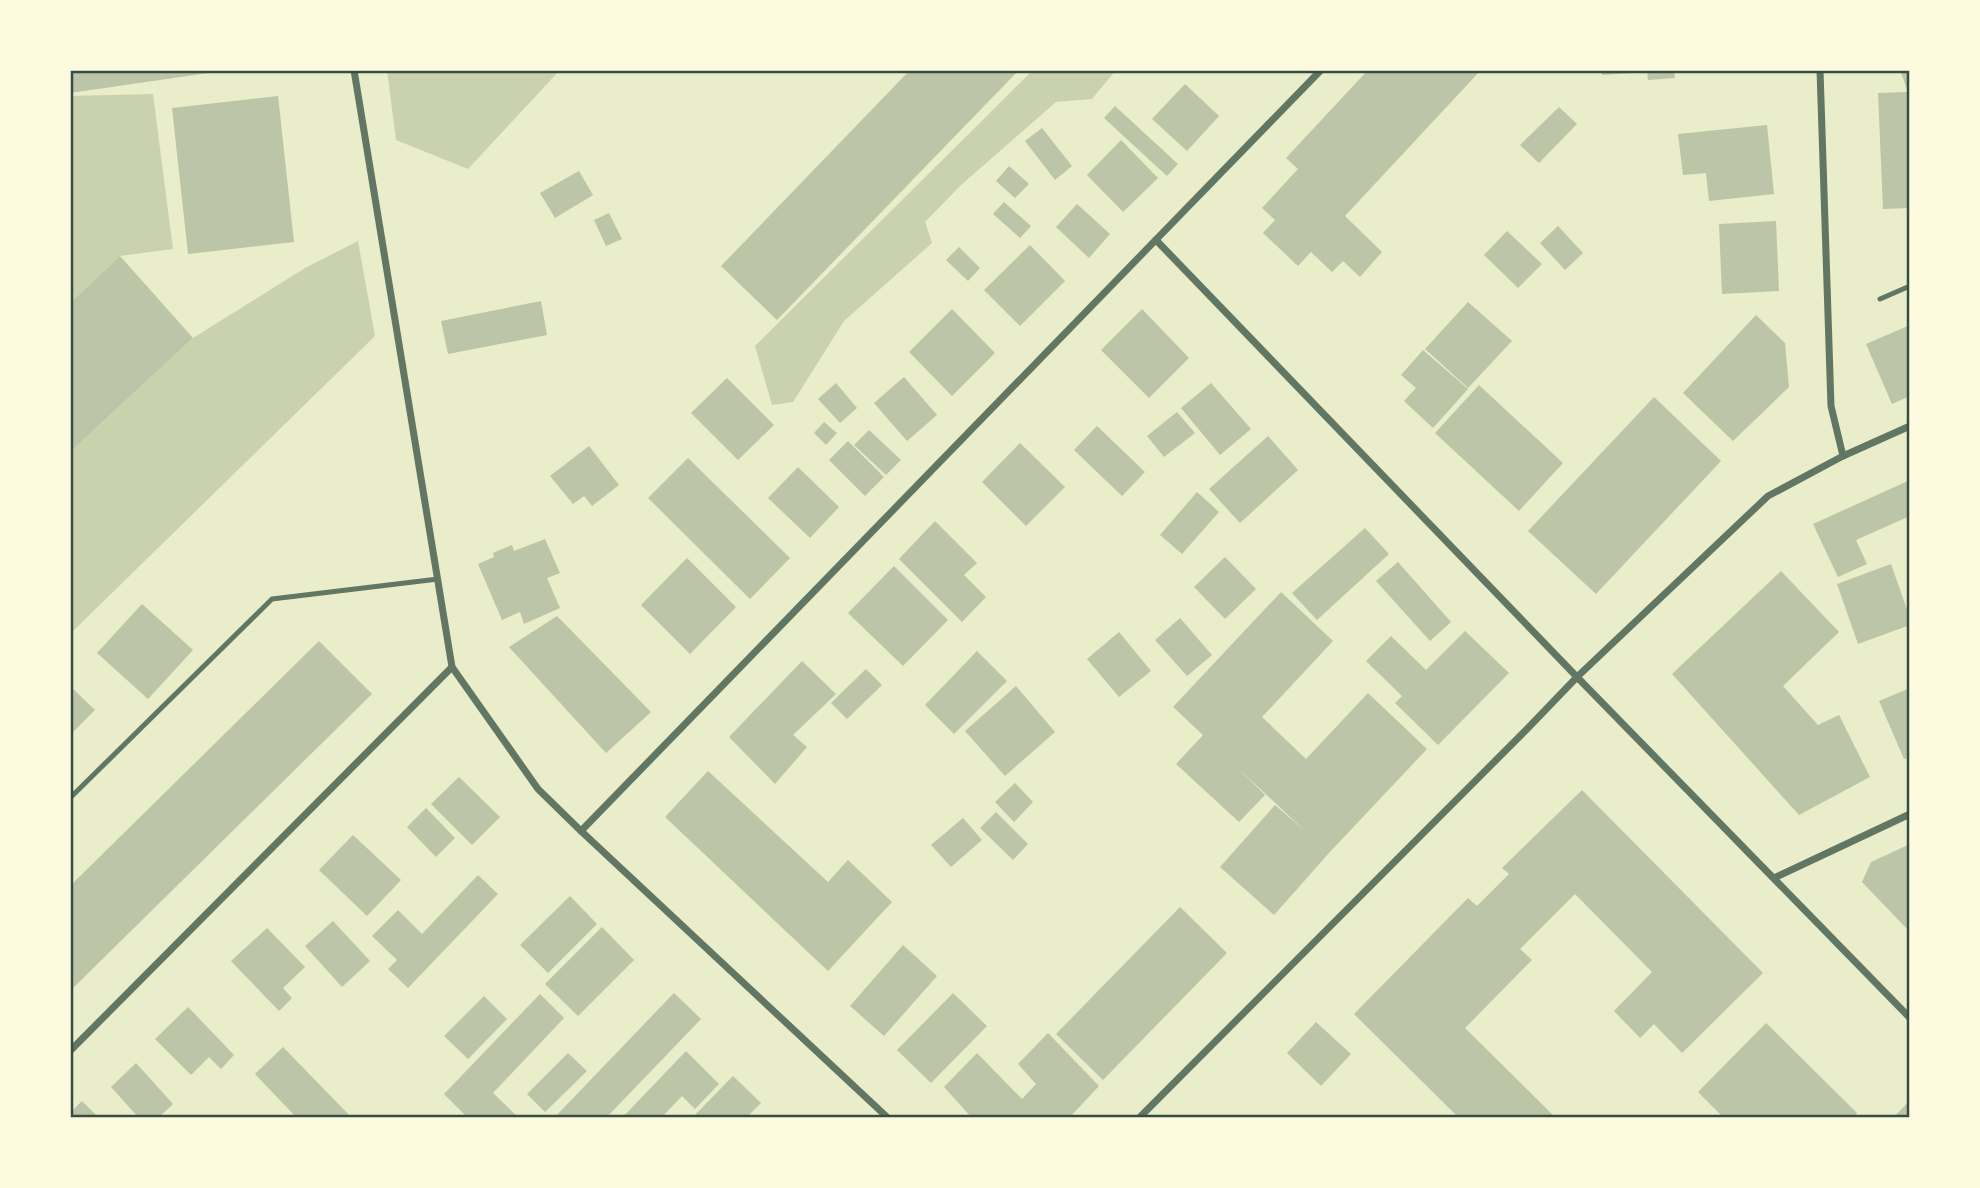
<svg xmlns="http://www.w3.org/2000/svg" width="1980" height="1188" font-family="'Nunito Sans',sans-serif">
	<rect width="100%" height="100%" fill="#e9edc9"/>
	<g fill="#cad2ad">
		<polygon points="387,70 560,70 468,169 396,140"/>
		<polygon points="1033,70 1116,70 1092,99 1056,102 961,185 925,222 932,243 844,321 793,402 772,405 755,346"/>
		<polygon points="153,94 173,249 120,256 70,303 70,96"/>
		<polygon points="358,241 375,336 70,634 70,452 193,338 305,268"/>
	</g>
	<g fill="#bcc5a7">
		<polygon points="70,70 215,70 215,72 70,93"/>
		<polygon points="910,70 1019,70 777,320 721,266"/>
		<polygon points="1368,70 1481,70 1345,216 1382,252 1360,277 1343,261 1332,272 1311,252 1298,266 1263,233 1275,220 1262,208 1298,169 1286,158"/>
		<polygon points="1601,70 1634,70 1634,73 1602,75"/>
		<polygon points="1647,70 1674,70 1675,78 1648,80"/>
		<polygon points="1900,70 1910,70 1910,208 1883,209 1878,93 1908,92"/>
		<polygon points="1185,84 1219,116 1187,151 1152,119"/>
		<polygon points="278,96 294,242 188,254 172,108"/>
		<polygon points="1115,106 1178,164 1167,176 1104,118"/>
		<polygon points="1559,107 1577,124 1539,163 1520,145"/>
		<polygon points="1767,125 1774,194 1709,201 1706,173 1683,175 1678,134"/>
		<polygon points="1042,128 1072,166 1055,180 1025,141"/>
		<polygon points="1121,140 1158,178 1123,212 1087,175"/>
		<polygon points="1009,166 1029,184 1015,198 996,181"/>
		<polygon points="579,171 593,195 555,218 540,193"/>
		<polygon points="1004,202 1031,226 1020,238 993,214"/>
		<polygon points="1077,204 1110,234 1089,258 1056,227"/>
		<polygon points="609,213 622,239 606,246 594,220"/>
		<polygon points="1776,221 1779,291 1722,294 1719,224"/>
		<polygon points="1558,226 1583,253 1565,270 1540,243"/>
		<polygon points="1507,231 1542,264 1518,288 1484,255"/>
		<polygon points="1030,245 1065,281 1020,326 984,290"/>
		<polygon points="959,247 980,268 968,281 946,260"/>
		<polygon points="120,256 193,338 70,452 70,303"/>
		<polygon points="541,301 547,335 448,354 441,321"/>
		<polygon points="1468,302 1512,341 1468,388 1425,349"/>
		<polygon points="952,309 995,353 952,396 909,352"/>
		<polygon points="1142,309 1189,358 1149,398 1101,350"/>
		<polygon points="1756,315 1785,343 1789,387 1733,441 1683,393"/>
		<polygon points="1910,325 1910,396 1892,404 1866,344"/>
		<polygon points="1423,350 1468,389 1433,428 1404,401 1416,388 1401,375"/>
		<polygon points="904,377 937,415 907,441 874,403"/>
		<polygon points="727,378 774,425 738,460 691,413"/>
		<polygon points="836,383 857,408 840,423 818,399"/>
		<polygon points="1211,383 1251,429 1220,455 1181,408"/>
		<polygon points="1479,385 1563,463 1519,511 1435,433"/>
		<polygon points="1654,397 1721,461 1596,594 1528,531"/>
		<polygon points="1177,412 1195,433 1164,457 1147,436"/>
		<polygon points="824,422 837,433 826,445 814,433"/>
		<polygon points="1097,426 1145,472 1122,496 1074,450"/>
		<polygon points="869,430 901,460 886,475 854,445"/>
		<polygon points="1268,436 1298,470 1240,523 1209,489"/>
		<polygon points="848,441 884,477 865,496 829,460"/>
		<polygon points="1020,443 1065,487 1026,526 982,482"/>
		<polygon points="589,446 619,485 592,506 584,496 573,504 550,476"/>
		<polygon points="688,458 790,558 750,599 648,498"/>
		<polygon points="798,467 839,507 810,538 768,498"/>
		<polygon points="1910,480 1910,516 1856,540 1867,564 1838,577 1813,524"/>
		<polygon points="1197,492 1219,512 1182,554 1160,535"/>
		<polygon points="935,521 977,563 964,575 986,597 962,622 899,559"/>
		<polygon points="1365,528 1389,554 1317,620 1292,593"/>
		<polygon points="545,539 560,573 547,578 560,608 524,624 520,612 502,620 478,564 494,557 493,553 512,545 514,551"/>
		<polygon points="1225,557 1256,589 1225,619 1194,587"/>
		<polygon points="687,558 736,607 690,654 641,605"/>
		<polygon points="1398,562 1451,622 1430,641 1376,581"/>
		<polygon points="1891,564 1910,618 1910,625 1858,644 1837,584"/>
		<polygon points="894,566 948,620 903,666 848,613"/>
		<polygon points="1781,571 1839,632 1783,686 1818,725 1839,715 1870,777 1799,815 1672,674"/>
		<polygon points="1281,592 1333,641 1262,717 1306,759 1368,693 1427,749 1329,853 1274,915 1220,867 1275,805 1304,830 1239,769 1265,795 1239,822 1176,764 1203,735 1173,707"/>
		<polygon points="142,604 193,650 148,699 97,653"/>
		<polygon points="557,616 651,712 606,753 509,647"/>
		<polygon points="1180,618 1212,655 1187,676 1155,640"/>
		<polygon points="1465,631 1509,673 1438,745 1395,703 1402,696 1366,661 1391,636 1426,670"/>
		<polygon points="1119,632 1151,671 1119,697 1087,659"/>
		<polygon points="319,641 372,694 70,991 70,886"/>
		<polygon points="977,651 1007,681 954,734 925,705"/>
		<polygon points="802,661 836,694 793,735 807,747 775,784 729,737"/>
		<polygon points="866,669 882,685 847,719 831,703"/>
		<polygon points="70,686 95,710 70,735"/>
		<polygon points="1016,686 1055,732 1005,776 965,731"/>
		<polygon points="1910,688 1910,757 1904,759 1879,701"/>
		<polygon points="708,771 828,882 848,860 892,902 828,971 665,817"/>
		<polygon points="459,777 500,817 472,845 431,804"/>
		<polygon points="1015,783 1033,802 1014,822 995,802"/>
		<polygon points="1582,790 1763,973 1682,1053 1654,1024 1640,1038 1614,1011 1652,972 1575,894 1520,949 1532,960 1465,1028 1556,1118 1459,1118 1354,1014 1468,898 1477,906 1509,874 1502,868"/>
		<polygon points="426,808 455,838 436,857 407,827"/>
		<polygon points="996,812 1028,844 1013,860 980,828"/>
		<polygon points="963,818 982,840 951,867 931,845"/>
		<polygon points="353,835 401,880 367,916 319,870"/>
		<polygon points="1910,844 1910,932 1862,882 1871,862"/>
		<polygon points="478,875 498,894 408,988 388,969 397,960 372,936 398,910 422,934"/>
		<polygon points="570,896 597,924 548,973 520,945"/>
		<polygon points="1180,907 1227,953 1103,1080 1056,1034"/>
		<polygon points="333,921 370,961 342,987 305,946"/>
		<polygon points="602,927 634,960 578,1016 545,984"/>
		<polygon points="267,928 305,967 283,988 292,998 279,1011 231,961"/>
		<polygon points="903,945 937,976 884,1036 850,1006"/>
		<polygon points="674,993 701,1019 606,1118 554,1118"/>
		<polygon points="953,993 987,1026 931,1083 897,1050"/>
		<polygon points="540,994 564,1018 493,1093 519,1118 468,1118 444,1094"/>
		<polygon points="484,996 507,1019 468,1059 444,1036"/>
		<polygon points="188,1007 234,1055 221,1069 209,1057 191,1075 155,1039"/>
		<polygon points="1316,1022 1351,1054 1321,1086 1287,1053"/>
		<polygon points="1766,1023 1857,1113 1852,1118 1724,1118 1698,1092"/>
		<polygon points="1048,1033 1099,1086 1069,1118 972,1118 944,1087 977,1053 1022,1099 1036,1084 1018,1064"/>
		<polygon points="283,1047 352,1118 297,1118 255,1074"/>
		<polygon points="686,1051 719,1084 695,1109 682,1096 661,1118 622,1118"/>
		<polygon points="568,1053 587,1071 545,1112 527,1094"/>
		<polygon points="136,1063 173,1104 158,1118 139,1118 111,1087"/>
		<polygon points="733,1076 761,1103 746,1118 692,1118"/>
		<polygon points="1910,1100 1910,1118 1893,1118"/>
		<polygon points="82,1101 99,1118 70,1118 70,1113"/>
	</g>
	<g fill="none" stroke-linecap="round" stroke-linejoin="round">
		<g stroke="#617663" stroke-width="5">
			<polyline points="1880,299 1910,286"/>
			<polyline points="70,798 272,599 438,579"/>
		</g>
		<g stroke="#617663" stroke-width="7">
			<polyline points="354,70 452,667 538,789 581,831 888,1118"/>
			<polyline points="1820,70 1831,406 1843,456"/>
			<polyline points="1156,240 1577,677 1910,1018"/>
			<polyline points="581,831 1321,70"/>
			<polyline points="1774,878 1910,814"/>
			<polyline points="70,1051 452,667"/>
			<polyline points="1139,1118 1528,728 1577,677 1768,496 1843,456 1910,426"/>
		</g>
	</g>
	<rect width="1980" height="1188" fill="none" stroke="#fefae0" stroke-width="144"/>
	<rect x="72" y="72" width="1836" height="1044" fill="none" stroke="#344e41" stroke-width="2.5"/>
</svg>
